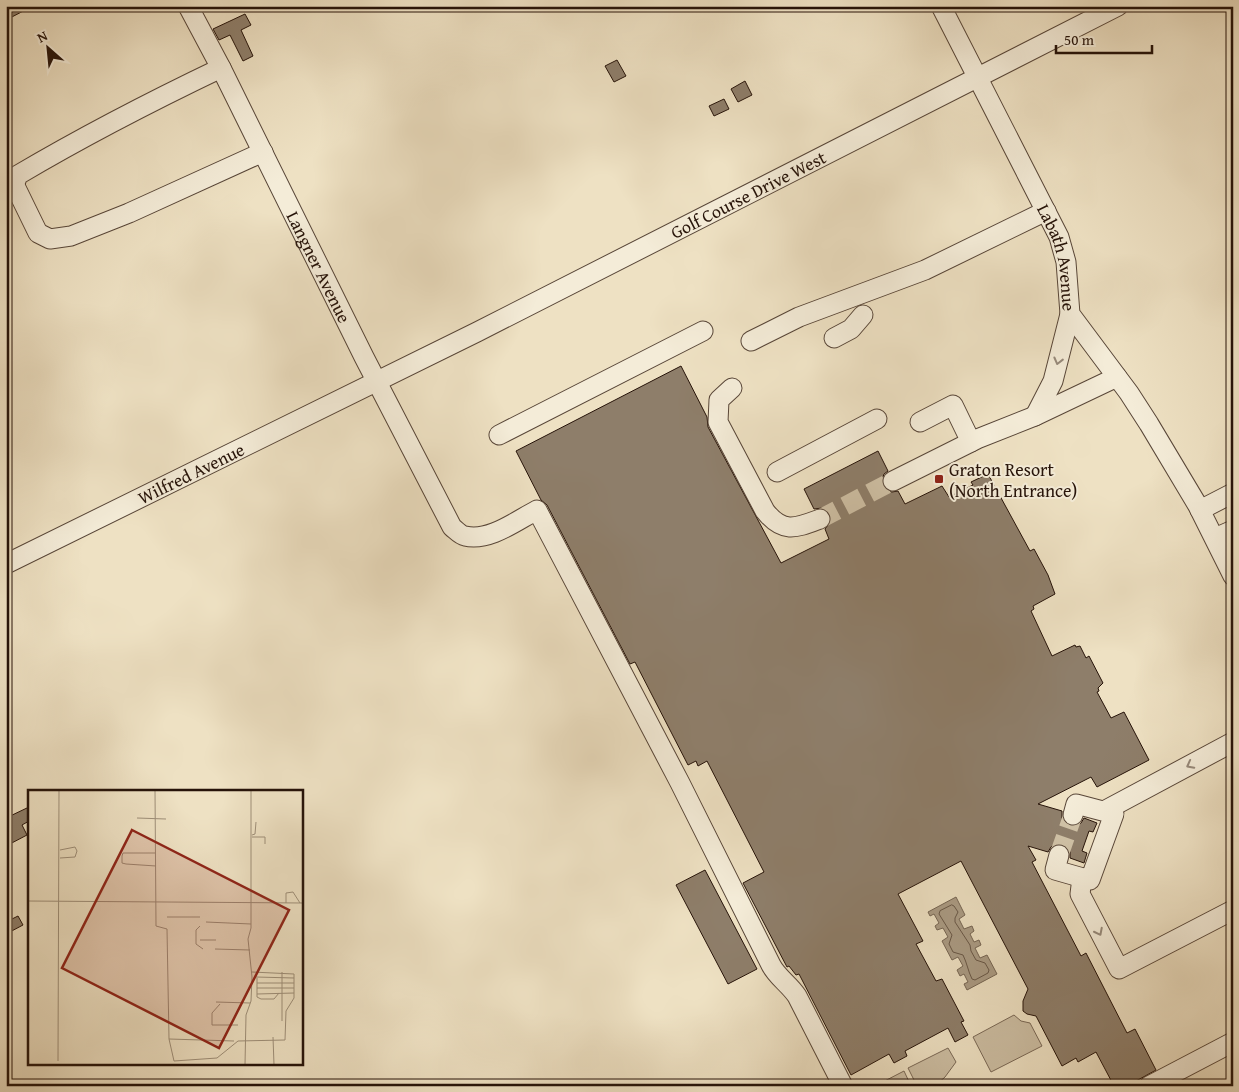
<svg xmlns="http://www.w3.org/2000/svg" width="1239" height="1092" font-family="'Gentium Book Plus',serif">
	<rect width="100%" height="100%" fill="#eee1c3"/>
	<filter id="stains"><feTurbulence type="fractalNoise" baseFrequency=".004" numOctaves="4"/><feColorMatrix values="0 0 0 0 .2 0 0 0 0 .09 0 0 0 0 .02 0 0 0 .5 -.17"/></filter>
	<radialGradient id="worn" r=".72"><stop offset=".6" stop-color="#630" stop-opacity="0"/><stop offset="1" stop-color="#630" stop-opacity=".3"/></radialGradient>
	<g fill="#ccbea3" stroke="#796856">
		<polygon points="1014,1015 1021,1021 1030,1023 1042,1046 991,1072 973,1037"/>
		<polygon points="948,1048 956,1062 945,1077 935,1086 917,1086 908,1068"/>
		<polygon points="904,1071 911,1086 875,1086"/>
	</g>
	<polygon fill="#aa9b84" stroke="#756553" points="956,897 965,915 959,919 964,929 972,926 974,931 970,934 974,942 979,940 981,945 975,948 980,958 987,955 997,974 967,990 964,984 968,982 964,974 960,976 957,970 963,966 958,957 952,960 942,941 948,937 943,928 937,930 935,926 939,923 934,914 930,916 928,912"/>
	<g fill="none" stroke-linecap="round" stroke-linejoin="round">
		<path stroke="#685746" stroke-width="1" d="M952 905 954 906 958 912 955 918V922L970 945 971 951 976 960 985 963 989 970 988 973 975 980 972 979C968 971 967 963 963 955L953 952 949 944 952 935 939 914 940 911Z"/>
	</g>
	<g fill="#8e7e6a" stroke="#261309">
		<polygon points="6,6 33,6 6,20"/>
		<polygon points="245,14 251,25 241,30 253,56 243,61 230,35 219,40 213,29"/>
		<polygon points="617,60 626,76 614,82 605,66"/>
		<polygon points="745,81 752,95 738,102 731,89"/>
		<polygon points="724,99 729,109 714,116 709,106"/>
		<polygon points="681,366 707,417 708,427 781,563 829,539 825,529 831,521 830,515 827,511 822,508 814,509 804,489 878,451 888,471 884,474 882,480 883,486 887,491 892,492 898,491 905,504 942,486 949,497 973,485 971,482 988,474 1030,551 1034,549 1048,575 1055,594 1033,606 1034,609 1031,611 1052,656 1075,645 1076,647 1080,646 1086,658 1089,656 1103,683 1098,688 1099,691 1097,692 1111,718 1124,712 1149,760 1097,787 1091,777 1038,804 1062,811 1062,818 1065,823 1070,826 1076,826 1081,823 1084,818 1097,823 1093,832 1089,831 1082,851 1087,853 1084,863 1070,858 1070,852 1067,847 1062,844 1056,844 1051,847 1048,852 1028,846 1036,860 1032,862 1081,956 1086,953 1127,1033 1135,1029 1156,1070 1127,1086 1114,1086 1096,1052 1078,1062 1076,1058 1062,1066 1036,1016 1027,1014 1023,1011 1023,1001 1028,989 961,861 898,894 923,941 916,944 936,981 942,979 964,1021 961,1022 968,1035 955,1042 948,1028 905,1051 907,1056 894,1063 889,1054 851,1075 799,974 796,975 789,966 787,967 743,883 764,872 707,761 698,766 696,761 688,765 635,662 630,664 547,505 541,500 516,451"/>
		<polygon points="29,807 29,821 22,825 27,835 6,846 6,818"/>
		<polygon points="705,870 757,969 728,984 676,885"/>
		<polygon points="18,916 23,925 6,934 6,922"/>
	</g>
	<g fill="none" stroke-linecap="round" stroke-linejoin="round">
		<g stroke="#d0c2a7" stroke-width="19" stroke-dasharray="19 9" stroke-linecap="butt">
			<polyline points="820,519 893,481"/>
			<polyline points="1059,855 1073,815"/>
		</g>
		<defs>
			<g id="minor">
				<path id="s1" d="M188 6 221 68 364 357 452 527C456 530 460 535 465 536 489 542 516 521 537 510L680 783 771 965C777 977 789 984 797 996L843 1086"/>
				<path id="s2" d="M941 6 1059 237 1066 262 1070 314 1129 393 1149 424 1198 506 1233 576"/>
				<path d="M221 68C152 101 84 136 18 175L15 183 16 188 38 233 50 239 71 236 129 213 263 152"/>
				<polyline points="834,338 851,329 863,315"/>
				<polyline points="751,341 799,317 925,270 1046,211"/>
				<path d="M732 388 719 400 718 422 765 511C783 534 796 528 820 519"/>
				<polyline points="1035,416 1053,381 1070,314"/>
				<polyline points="920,422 953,405 971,442"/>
				<polyline points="499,435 703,331"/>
				<polyline points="777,472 877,419"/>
				<polyline points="893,481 977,439 1035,416 1117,377"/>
				<polyline points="1200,510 1233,493"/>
				<polyline points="1215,538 1233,530"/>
				<path id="s3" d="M6 564 477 332 1118 6"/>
				<polyline points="1104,811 1233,742"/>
				<polyline points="1059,855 1055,870 1090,880 1114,814 1076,804 1073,815"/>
				<polyline points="1082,878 1080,894 1119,969 1233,910"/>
				<polyline points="1149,1086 1233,1042"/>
			</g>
		</defs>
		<use href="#minor" stroke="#584638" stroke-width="21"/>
		<use href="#minor" stroke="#f4ecd8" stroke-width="19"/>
	</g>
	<defs><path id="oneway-chevron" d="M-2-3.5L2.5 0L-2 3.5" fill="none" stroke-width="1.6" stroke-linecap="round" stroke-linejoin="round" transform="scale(1.25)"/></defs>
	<g stroke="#978a7b">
		<use href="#oneway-chevron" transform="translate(1058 361) rotate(104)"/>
		<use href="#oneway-chevron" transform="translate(1190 765) rotate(152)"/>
		<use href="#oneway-chevron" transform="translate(1099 932) rotate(63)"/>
	</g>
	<rect fill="#8f2418" stroke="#f4ecd8" stroke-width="2" x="934" y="474" width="10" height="10" rx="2.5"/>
	<g text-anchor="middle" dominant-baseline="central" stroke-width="4" stroke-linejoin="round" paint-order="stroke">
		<g font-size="18" fill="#261309" stroke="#f4ecd8">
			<text stroke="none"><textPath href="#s3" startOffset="829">Golf Course Drive West</textPath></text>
			<text stroke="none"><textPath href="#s2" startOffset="279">Labath Avenue</textPath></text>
			<text stroke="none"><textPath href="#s1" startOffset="292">Langner Avenue</textPath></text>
			<text stroke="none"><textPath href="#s3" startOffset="206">Wilfred Avenue</textPath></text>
		</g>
		<g font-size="18" fill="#261309" stroke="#f4ecd8" text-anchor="start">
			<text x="949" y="469">Graton Resort<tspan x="949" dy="21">(North Entrance)</tspan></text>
		</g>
	</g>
	<g transform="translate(28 790)">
		<rect width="275" height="275" fill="#eee1c3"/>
		<path fill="none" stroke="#9e8f79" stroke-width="1" d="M127 0 128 136 139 139 141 249 146 271 189 268 210 251 257 250 258 221 266 208V184L224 182M109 28 138 29M224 45 227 44 228 32M224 47H237V54M32 60 47 57 49 61 47 67 32 68M128 76 98 74 94 73V66L95 63H128M0 111 275 113M258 113V103L265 102 272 113M139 127H172M178 132 223 134M172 136 168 140V154L175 159M172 150H188M187 159 222 160M254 182V231M228 187 266 188M229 188V207L233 209H246L251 203M229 193H266M229 198H266M229 204 266 203M188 212 222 213M192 214 184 223V235H210M245 247 246 275M141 249 206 251M30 271 31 0M217 275 218 225 223 211 224 187 220 149 223 138V0"/>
		<path fill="#8f2418" fill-opacity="0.15" stroke="#8f2418" stroke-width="2.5" d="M104 40 261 120 191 258 34 178Z"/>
		<rect width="275" height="275" fill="none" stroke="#261309" stroke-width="2.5"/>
	</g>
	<rect width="1239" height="1092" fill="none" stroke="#eee1c3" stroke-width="25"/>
	<rect x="8" y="8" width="1224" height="1077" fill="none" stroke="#261309" stroke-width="2.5"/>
	<rect x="12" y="12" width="1214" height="1067" fill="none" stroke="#261309"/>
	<g transform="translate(48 48) rotate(333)" stroke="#f4ecd8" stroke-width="4" paint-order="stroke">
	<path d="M0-4L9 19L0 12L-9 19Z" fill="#261309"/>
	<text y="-8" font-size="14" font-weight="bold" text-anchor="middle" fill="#261309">N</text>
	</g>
	<path d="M1056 45v8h96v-8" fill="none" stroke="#261309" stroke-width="2.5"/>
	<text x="1064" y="45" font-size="15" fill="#261309" stroke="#f4ecd8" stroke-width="4" paint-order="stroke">50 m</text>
	<rect width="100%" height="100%" filter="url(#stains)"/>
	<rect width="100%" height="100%" fill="url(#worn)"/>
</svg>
